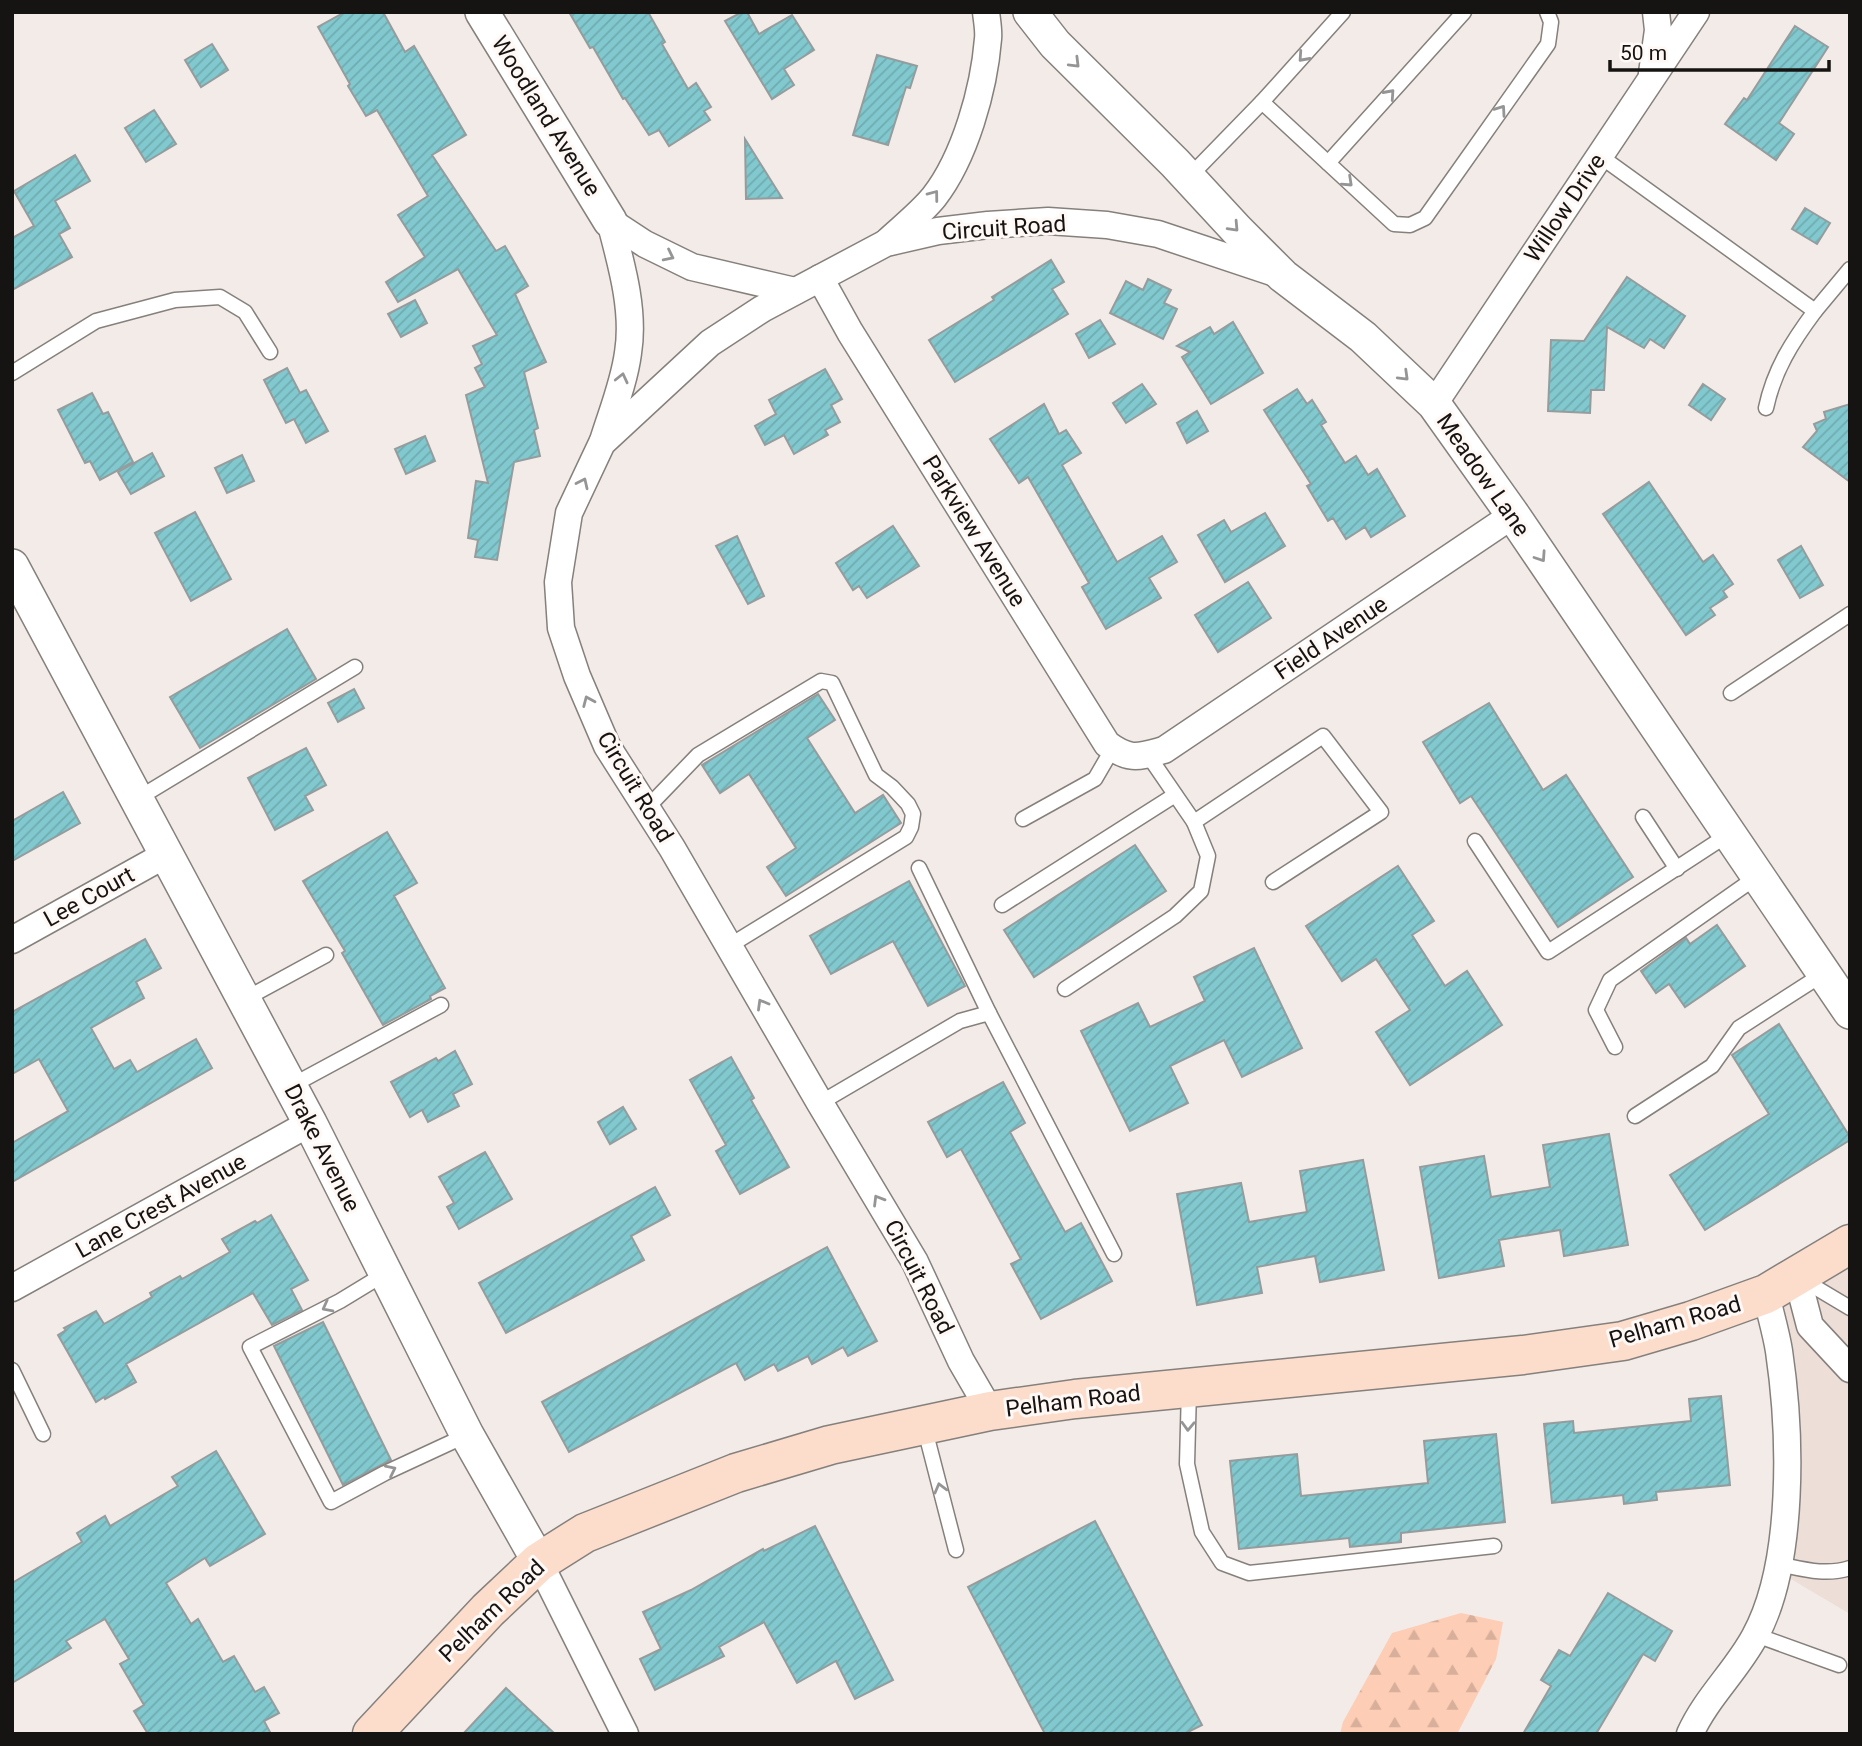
<svg xmlns="http://www.w3.org/2000/svg" width="1862" height="1746" font-family="Roboto,sans-serif">
	<defs>
		<pattern id="forest-firs" width="22" height="20" patternUnits="userSpaceOnUse" patternTransform="scale(1.75)"><rect width="22" height="20" fill="#fdcdb5"/><path d="M5 1l3.5 6h-7zM16 11l3.5 6h-7z" fill="#d8af9b"/></pattern>
		<pattern id="building-hatch" width="6" height="6" patternUnits="userSpaceOnUse" patternTransform="scale(1.75)"><rect width="6" height="6" fill="#81c9ce"/><path d="M-1 1l2-2M0 6l6-6M5 7l2-2" fill="none" stroke="#6facb0"/></pattern>
	</defs>
	<rect width="100%" height="100%" fill="#f2ebe7"/>
	<polygon fill="#edded7" points="1850,1251 1850,1614 1786,1576 1772,1296"/>
	<polygon fill="url(#forest-firs)" points="1461,1613 1503,1622 1496,1659 1457,1734 1340,1734 1343,1722 1392,1633"/>
	<g fill="url(#building-hatch)" stroke="#959c9d" stroke-width="2">
		<polygon points="345,12 383,12 405,52 414,46 466,135 432,155 496,251 505,246 528,286 515,294 546,362 524,372 538,428 534,430 540,456 514,462 497,560 475,557 478,540 468,538 476,481 488,483 466,395 485,387 475,368 482,364 473,346 497,335 458,269 398,302 386,282 425,257 398,215 428,196 377,110 366,116 348,86 350,84 318,27"/>
		<polygon points="569,12 648,12 665,42 662,44 688,89 696,83 711,107 704,111 710,120 669,146 659,130 649,135 625,98 623,99 593,47 590,48"/>
		<polygon points="742,12 747,12 759,34 792,15 814,50 784,69 794,85 772,99 725,21"/>
		<polygon points="1795,26 1828,47 1779,123 1794,134 1776,160 1725,124 1744,98 1747,100"/>
		<polygon points="212,44 228,70 201,87 185,60"/>
		<polygon points="877,55 917,66 910,88 906,87 888,145 853,135"/>
		<polygon points="154,110 176,144 146,162 125,128"/>
		<polygon points="745,139 782,198 746,199"/>
		<polygon points="75,155 90,181 55,201 70,228 59,234 72,257 12,290 12,238 34,226 14,191"/>
		<polygon points="1805,208 1830,223 1817,244 1792,229"/>
		<polygon points="1051,260 1064,282 1052,289 1068,314 955,382 929,340 994,300 992,297"/>
		<polygon points="1627,277 1685,316 1664,348 1650,339 1644,348 1607,327 1604,390 1591,390 1590,413 1548,411 1551,340 1584,341"/>
		<polygon points="1148,279 1171,290 1164,303 1177,309 1163,339 1110,313 1126,281 1143,290"/>
		<polygon points="415,300 427,323 401,337 388,314"/>
		<polygon points="1100,320 1115,344 1089,358 1076,334"/>
		<polygon points="1233,322 1263,373 1211,404 1182,357 1190,352 1177,346 1210,327 1214,334"/>
		<polygon points="287,368 300,393 306,390 328,431 306,443 294,419 286,423 264,380"/>
		<polygon points="825,369 842,399 831,405 840,422 825,430 828,435 794,454 784,435 765,445 755,426 776,414 769,400"/>
		<polygon points="1142,384 1156,404 1126,423 1113,403"/>
		<polygon points="1703,384 1725,399 1711,420 1689,405"/>
		<polygon points="1297,389 1307,404 1312,400 1326,422 1321,425 1345,463 1356,456 1368,475 1377,469 1405,516 1371,537 1365,527 1346,539 1333,518 1328,521 1307,486 1311,484 1264,410"/>
		<polygon points="92,393 103,414 108,412 133,462 100,480 90,461 85,463 58,410"/>
		<polygon points="1044,404 1059,434 1066,430 1081,453 1062,465 1117,562 1162,536 1177,562 1149,578 1161,598 1106,629 1082,587 1089,583 1028,477 1019,483 990,439"/>
		<polygon points="1850,404 1850,482 1803,447 1817,431 1814,424 1826,419 1824,412"/>
		<polygon points="1197,411 1208,431 1187,443 1177,423"/>
		<polygon points="425,436 435,461 406,474 395,449"/>
		<polygon points="152,453 164,476 131,494 118,472"/>
		<polygon points="242,455 254,481 227,493 215,468"/>
		<polygon points="1649,482 1703,562 1713,555 1733,584 1723,591 1727,597 1710,608 1715,615 1686,635 1603,514"/>
		<polygon points="195,512 231,579 191,601 155,533"/>
		<polygon points="1265,513 1285,546 1225,582 1198,535 1224,520 1231,532"/>
		<polygon points="893,526 919,566 867,598 859,586 853,590 836,563"/>
		<polygon points="737,536 764,596 748,604 716,546"/>
		<polygon points="1801,546 1823,585 1800,598 1778,560"/>
		<polygon points="1248,582 1271,618 1218,652 1195,615"/>
		<polygon points="287,629 316,679 200,748 170,697"/>
		<polygon points="354,689 364,708 338,722 328,703"/>
		<polygon points="818,694 835,720 807,738 855,813 883,795 901,823 786,896 767,867 796,848 749,774 720,793 702,765"/>
		<polygon points="1489,703 1543,790 1566,775 1633,877 1558,927 1471,796 1460,803 1423,742"/>
		<polygon points="306,748 326,785 305,796 313,810 275,830 248,778"/>
		<polygon points="63,792 80,823 12,861 12,821"/>
		<polygon points="387,832 417,883 394,896 445,988 430,996 431,999 383,1025 342,953 345,951 303,881"/>
		<polygon points="1135,845 1166,891 1034,977 1004,930"/>
		<polygon points="1398,866 1434,921 1412,935 1445,986 1467,971 1502,1025 1410,1085 1376,1032 1410,1010 1376,959 1342,981 1306,926"/>
		<polygon points="909,881 965,986 928,1006 893,941 831,974 810,936"/>
		<polygon points="1717,925 1745,966 1685,1007 1669,984 1656,993 1641,971 1686,938 1690,944"/>
		<polygon points="145,939 161,968 136,982 144,998 91,1028 114,1069 130,1060 137,1072 196,1039 212,1068 12,1182 12,1143 68,1111 39,1059 12,1074 12,1012"/>
		<polygon points="1254,948 1302,1048 1242,1077 1224,1040 1170,1066 1188,1103 1130,1131 1081,1031 1138,1003 1150,1027 1205,1001 1194,977"/>
		<polygon points="1779,1024 1850,1137 1850,1140 1705,1230 1670,1175 1769,1114 1732,1055"/>
		<polygon points="455,1051 472,1084 453,1094 459,1106 428,1122 422,1110 410,1117 391,1082 436,1058 438,1061"/>
		<polygon points="731,1057 754,1098 751,1100 789,1167 740,1194 716,1151 726,1145 690,1080"/>
		<polygon points="1003,1082 1025,1123 1010,1132 1065,1232 1081,1223 1112,1281 1041,1319 1011,1264 1021,1259 961,1149 947,1157 928,1122"/>
		<polygon points="623,1107 636,1129 610,1144 598,1122"/>
		<polygon points="1609,1134 1628,1245 1564,1256 1560,1230 1499,1240 1504,1266 1439,1278 1420,1167 1484,1156 1491,1197 1550,1187 1543,1145"/>
		<polygon points="485,1152 512,1199 459,1229 447,1207 454,1203 439,1177"/>
		<polygon points="1363,1160 1384,1270 1320,1282 1315,1256 1257,1267 1262,1293 1197,1305 1177,1194 1241,1183 1249,1222 1307,1212 1300,1171"/>
		<polygon points="655,1187 670,1215 631,1236 644,1260 506,1333 479,1283"/>
		<polygon points="271,1215 308,1280 291,1289 302,1310 272,1325 253,1293 126,1364 136,1382 105,1399 104,1397 96,1402 58,1335 66,1330 64,1328 96,1311 104,1324 152,1297 150,1293 180,1276 182,1279 230,1252 222,1239 255,1221 257,1223"/>
		<polygon points="827,1247 877,1341 848,1356 843,1347 812,1364 808,1356 778,1371 774,1364 745,1380 736,1363 569,1452 542,1402"/>
		<polygon points="323,1322 391,1460 343,1485 274,1346"/>
		<polygon points="1721,1396 1730,1485 1656,1492 1657,1500 1624,1504 1623,1495 1552,1503 1544,1424 1573,1421 1574,1433 1691,1421 1689,1399"/>
		<polygon points="1496,1434 1505,1522 1401,1533 1401,1542 1350,1547 1349,1538 1239,1549 1230,1461 1297,1454 1301,1496 1428,1483 1424,1441"/>
		<polygon points="216,1451 265,1534 210,1566 205,1558 166,1583 191,1624 198,1619 223,1662 234,1656 255,1692 264,1687 279,1713 264,1721 271,1734 148,1734 134,1711 144,1705 120,1664 129,1659 105,1619 66,1641 71,1648 12,1683 12,1583 82,1542 77,1533 105,1516 110,1526 178,1486 172,1477"/>
		<polygon points="1095,1521 1202,1725 1184,1734 1045,1734 968,1587"/>
		<polygon points="815,1526 893,1680 855,1699 836,1661 797,1683 764,1622 719,1647 724,1656 655,1690 640,1659 661,1649 643,1612 691,1590 763,1549 764,1551"/>
		<polygon points="1608,1593 1672,1631 1655,1661 1643,1654 1596,1734 1523,1734 1551,1686 1541,1680 1559,1650 1570,1656"/>
		<polygon points="506,1688 555,1734 463,1734"/>
	</g>
	<g fill="none" stroke-linecap="round" stroke-linejoin="round">
		<defs>
			<g id="service">
				<polyline points="1262,102 1394,224 1410,225 1425,218 1548,44 1551,22 1547,12"/>
				<polyline points="1600,156 1815,311 1850,269"/>
				<polyline points="1328,163 1464,12"/>
				<polyline points="1189,177 1262,102 1343,12"/>
				<polyline points="12,373 96,321 175,300 220,297 245,312 270,352"/>
				<path d="M1766 408C1774 370 1792 342 1815 311"/>
				<polyline points="1731,693 1850,614"/>
				<polyline points="1148,755 1194,822 1323,736 1381,812 1273,882"/>
				<polyline points="137,799 355,667"/>
				<polyline points="647,808 698,755 821,681 832,683 876,775 892,787 908,804 913,814 911,827 906,837 729,946"/>
				<polyline points="1643,817 1677,869"/>
				<polyline points="1023,819 1095,779 1113,748"/>
				<polyline points="1475,841 1548,952 1729,834"/>
				<polyline points="919,868 989,1013"/>
				<polyline points="1002,905 1175,795"/>
				<polyline points="1065,989 1175,916 1201,891 1208,856 1194,822"/>
				<polyline points="245,999 326,955"/>
				<polyline points="1615,1047 1596,1010 1610,980 1758,876"/>
				<polyline points="291,1086 441,1005"/>
				<polyline points="820,1103 960,1021 989,1013 1114,1254"/>
				<polyline points="1635,1116 1712,1066 1739,1028 1823,974"/>
				<polyline points="386,1273 340,1301 250,1347 331,1502 385,1473 467,1435"/>
				<polyline points="1798,1277 1850,1308"/>
				<polyline points="12,1370 43,1434"/>
				<polyline points="1189,1389 1187,1464 1202,1532 1222,1563 1249,1573 1494,1546"/>
				<polyline points="924,1426 956,1550"/>
				<path d="M1778 1564C1803 1569 1825 1576 1850 1568"/>
				<polyline points="1756,1635 1839,1665"/>
			</g>
			<g id="minor">
				<polyline points="1652,73 1658,30 1656,12"/>
				<polyline points="610,221 645,244 692,267 795,291"/>
				<path d="M887 242C902 228 921 213 934 197 965 157 984 89 988 39 989 31 987 21 986 12"/>
				<path d="M820 278 850 332 1107 744C1130 761 1138 757 1164 750L1513 515"/>
				<polyline points="1434,404 1696,12"/>
				<path d="M603 441C612 412 624 383 628 353 635 310 621 263 610 221"/>
				<polyline points="12,940 165,855"/>
				<polyline points="1797,1276 1810,1326 1850,1369"/>
				<polyline points="12,1288 310,1123"/>
				<polyline points="990,1411 961,1361 915,1262 820,1103 672,848 607,746 577,676 561,628 558,582 569,513 602,443 710,343 762,309 886,243 938,231 988,225 1048,221 1107,225 1158,234 1281,275"/>
				<polyline points="539,1562 625,1734"/>
				<path d="M1690 1734C1706 1698 1737 1670 1755 1636 1795 1563 1791 1432 1779 1351 1776 1332 1770 1313 1766 1294"/>
			</g>
			<g id="tertiary">
				<polyline points="482,12 610,221"/>
				<polyline points="1030,12 1055,44 1175,163 1237,230 1283,276 1363,337 1434,404 1513,515 1850,1012"/>
				<polyline points="12,566 310,1123 467,1435 539,1562"/>
			</g>
			<polyline id="secondary" points="372,1734 488,1610 539,1562 585,1533 736,1473 830,1445 990,1411 1075,1399 1523,1355 1623,1341 1691,1321 1766,1294 1850,1244"/>
		</defs>
		<use href="#service" stroke="#86807d" stroke-width="17"/>
		<use href="#minor" stroke="#86807d" stroke-width="29"/>
		<use href="#tertiary" stroke="#86807d" stroke-width="36"/>
		<use href="#secondary" stroke="#86807d" stroke-width="41"/>
		<use href="#service" stroke="#fff" stroke-width="14"/>
		<use href="#minor" stroke="#fff" stroke-width="26"/>
		<use href="#tertiary" stroke="#fff" stroke-width="33"/>
		<use href="#secondary" stroke="#fcddcc" stroke-width="38"/>
	</g>
	<defs><path id="oneway-chevron" d="M-2-3.5L2.5 0L-2 3.5" fill="none" stroke-width="1.6" stroke-linecap="round" stroke-linejoin="round" transform="scale(1.75)"/></defs>
	<g stroke="#969595">
		<use href="#oneway-chevron" transform="translate(1303 57) rotate(132)"/>
		<use href="#oneway-chevron" transform="translate(1075 63) rotate(45)"/>
		<use href="#oneway-chevron" transform="translate(1390 94) rotate(-48)"/>
		<use href="#oneway-chevron" transform="translate(1501 110) rotate(-55)"/>
		<use href="#oneway-chevron" transform="translate(1348 182) rotate(43)"/>
		<use href="#oneway-chevron" transform="translate(934 195) rotate(-53)"/>
		<use href="#oneway-chevron" transform="translate(1234 227) rotate(47)"/>
		<use href="#oneway-chevron" transform="translate(669 256) rotate(26)"/>
		<use href="#oneway-chevron" transform="translate(1404 376) rotate(44)"/>
		<use href="#oneway-chevron" transform="translate(622 378) rotate(-77)"/>
		<use href="#oneway-chevron" transform="translate(583 483) rotate(-65)"/>
		<use href="#oneway-chevron" transform="translate(1541 557) rotate(56)"/>
		<use href="#oneway-chevron" transform="translate(588 701) rotate(-113)"/>
		<use href="#oneway-chevron" transform="translate(762 1004) rotate(-120)"/>
		<use href="#oneway-chevron" transform="translate(878 1200) rotate(-121)"/>
		<use href="#oneway-chevron" transform="translate(327 1307) rotate(152)"/>
		<use href="#oneway-chevron" transform="translate(1188 1426) rotate(92)"/>
		<use href="#oneway-chevron" transform="translate(391 1470) rotate(-26)"/>
		<use href="#oneway-chevron" transform="translate(940 1488) rotate(-105)"/>
	</g>
	<g text-anchor="middle" dominant-baseline="central" stroke-width="6" stroke-linejoin="round" paint-order="stroke">
		<g font-size="23" fill="#161413" stroke="#fff8f5">
			<text transform="translate(546 116) rotate(58)">Woodland Avenue</text>
			<text transform="translate(1565 208) rotate(-56)">Willow Drive</text>
			<text transform="translate(1004 228) rotate(-4)">Circuit Road</text>
			<text transform="translate(1483 475) rotate(55)">Meadow Lane</text>
			<text transform="translate(974 531) rotate(58)">Parkview Avenue</text>
			<text transform="translate(1331 638) rotate(-34)">Field Avenue</text>
			<text transform="translate(635 787) rotate(59)">Circuit Road</text>
			<text transform="translate(89 897) rotate(-29)">Lee Court</text>
			<text transform="translate(322 1148) rotate(63)">Drake Avenue</text>
			<text transform="translate(161 1206) rotate(-29)">Lane Crest Avenue</text>
			<text transform="translate(919 1277) rotate(63)">Circuit Road</text>
			<text transform="translate(1675 1322) rotate(-16)">Pelham Road</text>
			<text transform="translate(1073 1401) rotate(-7)">Pelham Road</text>
			<text transform="translate(492 1611) rotate(-44)">Pelham Road</text>
		</g>
	</g>
	<rect width="1862" height="1746" fill="none" stroke="#161413" stroke-width="28"/>
	<path d="M1610 60v10h219v-10" fill="none" stroke="#161413" stroke-width="3.5"/>
	<text x="1620" y="60" font-size="21" fill="#161413" stroke="#fff8f5" stroke-width="5" paint-order="stroke">50 m</text>
</svg>
